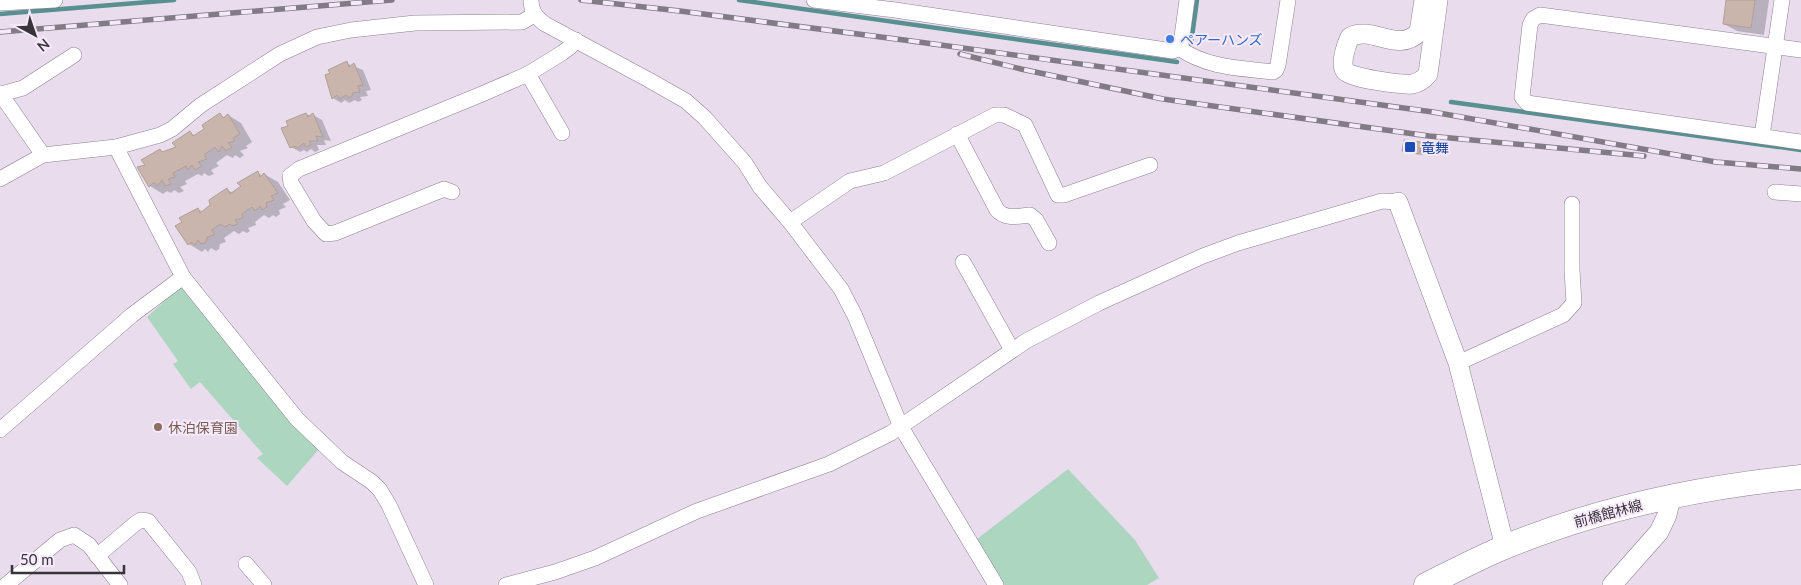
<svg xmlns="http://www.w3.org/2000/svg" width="1801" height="585" font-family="Lato,'Noto Sans JP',sans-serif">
	<rect width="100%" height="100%" fill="#e8dced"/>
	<g fill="#add6c1">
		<polygon points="181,286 319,449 287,486 257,458 263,454 200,382 191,389 173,364 178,361 147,317"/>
		<polygon points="1068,469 1135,540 1159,578 1147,585 1004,585 977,539"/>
	</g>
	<g fill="#0003">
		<polygon points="1727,0 1769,0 1764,35 1737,31 1724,24"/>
		<polygon points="346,63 363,70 371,90 366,91 368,96 360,97 362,100 358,102 355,100 349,103 345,100 341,103 333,98"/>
		<polygon points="306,114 311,116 313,115 322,120 331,141 324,140 326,145 317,145 319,150 315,152 311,149 307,152 304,150 300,152 291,147 289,127"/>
		<polygon points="220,115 225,118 228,115 241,123 252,142 246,146 248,148 240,151 244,155 240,158 235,155 233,158 227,155 216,163 219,166 211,170 214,174 209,176 204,173 202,176 198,174 185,181 187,184 180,187 184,191 179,193 174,190 171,193 167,191 163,194 150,186 139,168 148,166 160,150 165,153 177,148 190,133 196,136 206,130"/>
		<polygon points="1421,143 1425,146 1423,155 1407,153 1403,151"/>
		<polygon points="258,173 263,176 264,174 278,182 290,200 283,204 286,207 279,210 280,214 276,217 273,215 269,218 264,215 255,222 256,225 248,228 250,231 247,233 243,231 239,234 234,231 224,238 226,242 220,244 219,249 216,251 211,248 208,252 205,249 202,252 189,244 183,222 198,209 203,212 227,190 234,193"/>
	</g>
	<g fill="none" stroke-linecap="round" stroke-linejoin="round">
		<g stroke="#588f91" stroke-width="4.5">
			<polyline points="739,0 1177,62"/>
			<polyline points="0,14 174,0"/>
			<polyline points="1191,44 1197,0"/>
			<polyline points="1451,102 1801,150"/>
		</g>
	</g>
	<g fill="#c9b5ab" stroke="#b29f95">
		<polygon points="1726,0 1755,0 1751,28 1723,24"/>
		<polygon points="347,61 349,67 354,63 363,85 358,86 360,92 352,93 353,95 349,98 346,95 340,99 337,95 332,99 325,75 330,73 328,70"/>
		<polygon points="220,113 223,118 228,114 240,134 233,138 235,141 228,143 232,147 226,151 222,146 219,152 215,147 204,155 207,159 198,162 202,166 195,170 192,165 188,170 186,166 173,173 175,177 168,179 171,184 165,186 162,180 157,186 154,182 149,187 137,167 145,165 141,160 160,149 162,152 176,147 172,143 190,131 193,136 204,129 202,125"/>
		<polygon points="306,113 308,117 313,113 323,137 316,136 318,141 309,141 311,145 306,147 304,143 298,148 295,146 290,148 281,128 288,126 286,121"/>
		<polygon points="1404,140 1421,142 1419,154 1402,151"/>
		<polygon points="258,171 260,177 264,173 278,193 271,196 274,200 266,203 267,207 262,210 260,206 255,211 252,207 242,214 243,218 235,220 238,224 232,226 230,224 225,227 220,224 212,230 214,235 207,237 206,242 201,244 198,240 195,245 192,242 188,245 175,226 182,222 179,218 198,208 200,213 210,205 209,200 227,188 230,194 241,186 237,183"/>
	</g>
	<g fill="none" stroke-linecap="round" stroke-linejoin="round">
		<defs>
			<g id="minor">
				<path d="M531 0C531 12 536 17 545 24L649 80 686 101 705 118 745 163 760 187 790 222 841 289 855 316 901 427 996 585"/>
				<polyline points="814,0 895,10 1173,51 1179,48 1181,44 1187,0"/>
				<polyline points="0,3 55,0"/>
				<path d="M1179 48C1207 68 1240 68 1273 72L1276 70 1278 65 1288 0"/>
				<polyline points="1801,50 1540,15 1533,19 1530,25 1522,97 1527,103 1801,142"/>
				<polyline points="528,74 562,133"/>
				<polyline points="0,93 43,155"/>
				<polyline points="1,94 23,88 74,55"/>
				<path d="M957 134 997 210C1006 220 1018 216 1030 215L1036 220 1049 243"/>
				<polyline points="1762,136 1782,0"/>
				<polyline points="116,147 183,277 297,419 342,462 372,482 380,490 389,505 426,585"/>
				<polyline points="0,179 43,155 116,147 160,135 172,129 201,105 280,54 317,37 351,30 415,23 522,22 534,15"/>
				<polyline points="452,192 444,189 335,233 326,234 314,221 291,183 290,176 299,169 482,94 528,74 562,53 570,47 576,40"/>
				<polyline points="1775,192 1801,194"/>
				<polyline points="790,222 850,181 884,173 995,115 1004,115 1025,125 1058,195 1064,195 1150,165"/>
				<polyline points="963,262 1012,350"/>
				<polyline points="1458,363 1563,315 1574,303 1572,270 1572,204"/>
				<polyline points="0,430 132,315 183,277"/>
				<polyline points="97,556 136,523 141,520 148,521 189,572 194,585"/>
				<polyline points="246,564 264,585"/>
				<polyline points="6,585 60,540 74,535 89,545 120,585"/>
				<polyline points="506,585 555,572 595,558 697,511 829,464 891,433 1026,341 1099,303 1203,256 1238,243 1382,201 1398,202"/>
			</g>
			<g id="tertiary">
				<path d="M1424 0 1419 32C1398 54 1372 25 1350 37 1346 45 1340 63 1345 71 1349 78 1402 85 1412 84 1419 83 1424 79 1428 74L1438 0"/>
				<polyline points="1398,202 1458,363 1505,547"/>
				<polyline points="1612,585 1659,532 1667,515 1671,497"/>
			</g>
			<path id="primary" d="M1426 585C1452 572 1478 558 1505 547 1599 508 1700 487 1801 477"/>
		</defs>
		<use href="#minor" stroke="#8d8292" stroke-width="16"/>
		<use href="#tertiary" stroke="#8d8292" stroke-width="20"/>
		<use href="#primary" stroke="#8d8292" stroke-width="25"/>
		<use href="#minor" stroke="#fff" stroke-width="15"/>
		<use href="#tertiary" stroke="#fff" stroke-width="19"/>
		<use href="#primary" stroke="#fff" stroke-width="24"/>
		<defs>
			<g id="rail">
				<polyline points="581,0 680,11 904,40 1433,112 1716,162 1801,169"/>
				<polyline points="0,32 392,0"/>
				<polyline points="960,54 1021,69 1163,99 1429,136 1644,156"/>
			</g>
		</defs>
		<use href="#rail" stroke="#827a85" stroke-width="5.5"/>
		<use href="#rail" stroke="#f5e9fa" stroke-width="4" stroke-dasharray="11" stroke-linecap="butt"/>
	</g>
	<circle fill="#3f7fe0" stroke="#f5e9fa" stroke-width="2" cx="1170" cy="39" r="5"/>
	<rect fill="#1a4fb4" stroke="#f5e9fa" stroke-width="2" x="1404" y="141" width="12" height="12" rx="2.5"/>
	<circle fill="#8d6e63" stroke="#f5e9fa" stroke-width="2" cx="158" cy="427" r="5"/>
	<g text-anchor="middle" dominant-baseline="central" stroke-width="4" stroke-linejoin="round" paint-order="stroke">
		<g font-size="14" fill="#366cbe" stroke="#f5e9fa" text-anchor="start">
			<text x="1180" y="39">ペアーハンズ</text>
		</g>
		<g font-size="14" fill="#164399" stroke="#f5e9fa" text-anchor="start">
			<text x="1421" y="147">竜舞</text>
		</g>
		<g font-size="14" fill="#785e54" stroke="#f5e9fa" text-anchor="start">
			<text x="168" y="427">休泊保育園</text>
		</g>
		<g font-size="14" fill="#39343b" stroke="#f5e9fa">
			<text transform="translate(1608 513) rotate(-15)">前橋館林線</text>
		</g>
	</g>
	<g transform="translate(35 35) rotate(140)" stroke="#f5e9fa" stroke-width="4" paint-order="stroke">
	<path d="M0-4L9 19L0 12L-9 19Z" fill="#39343b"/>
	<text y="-8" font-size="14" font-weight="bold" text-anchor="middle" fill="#39343b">N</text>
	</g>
	<path d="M12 565v8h112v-8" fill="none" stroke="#39343b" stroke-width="2.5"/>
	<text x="20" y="565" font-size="15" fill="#39343b" stroke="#f5e9fa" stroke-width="4" paint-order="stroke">50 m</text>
</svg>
